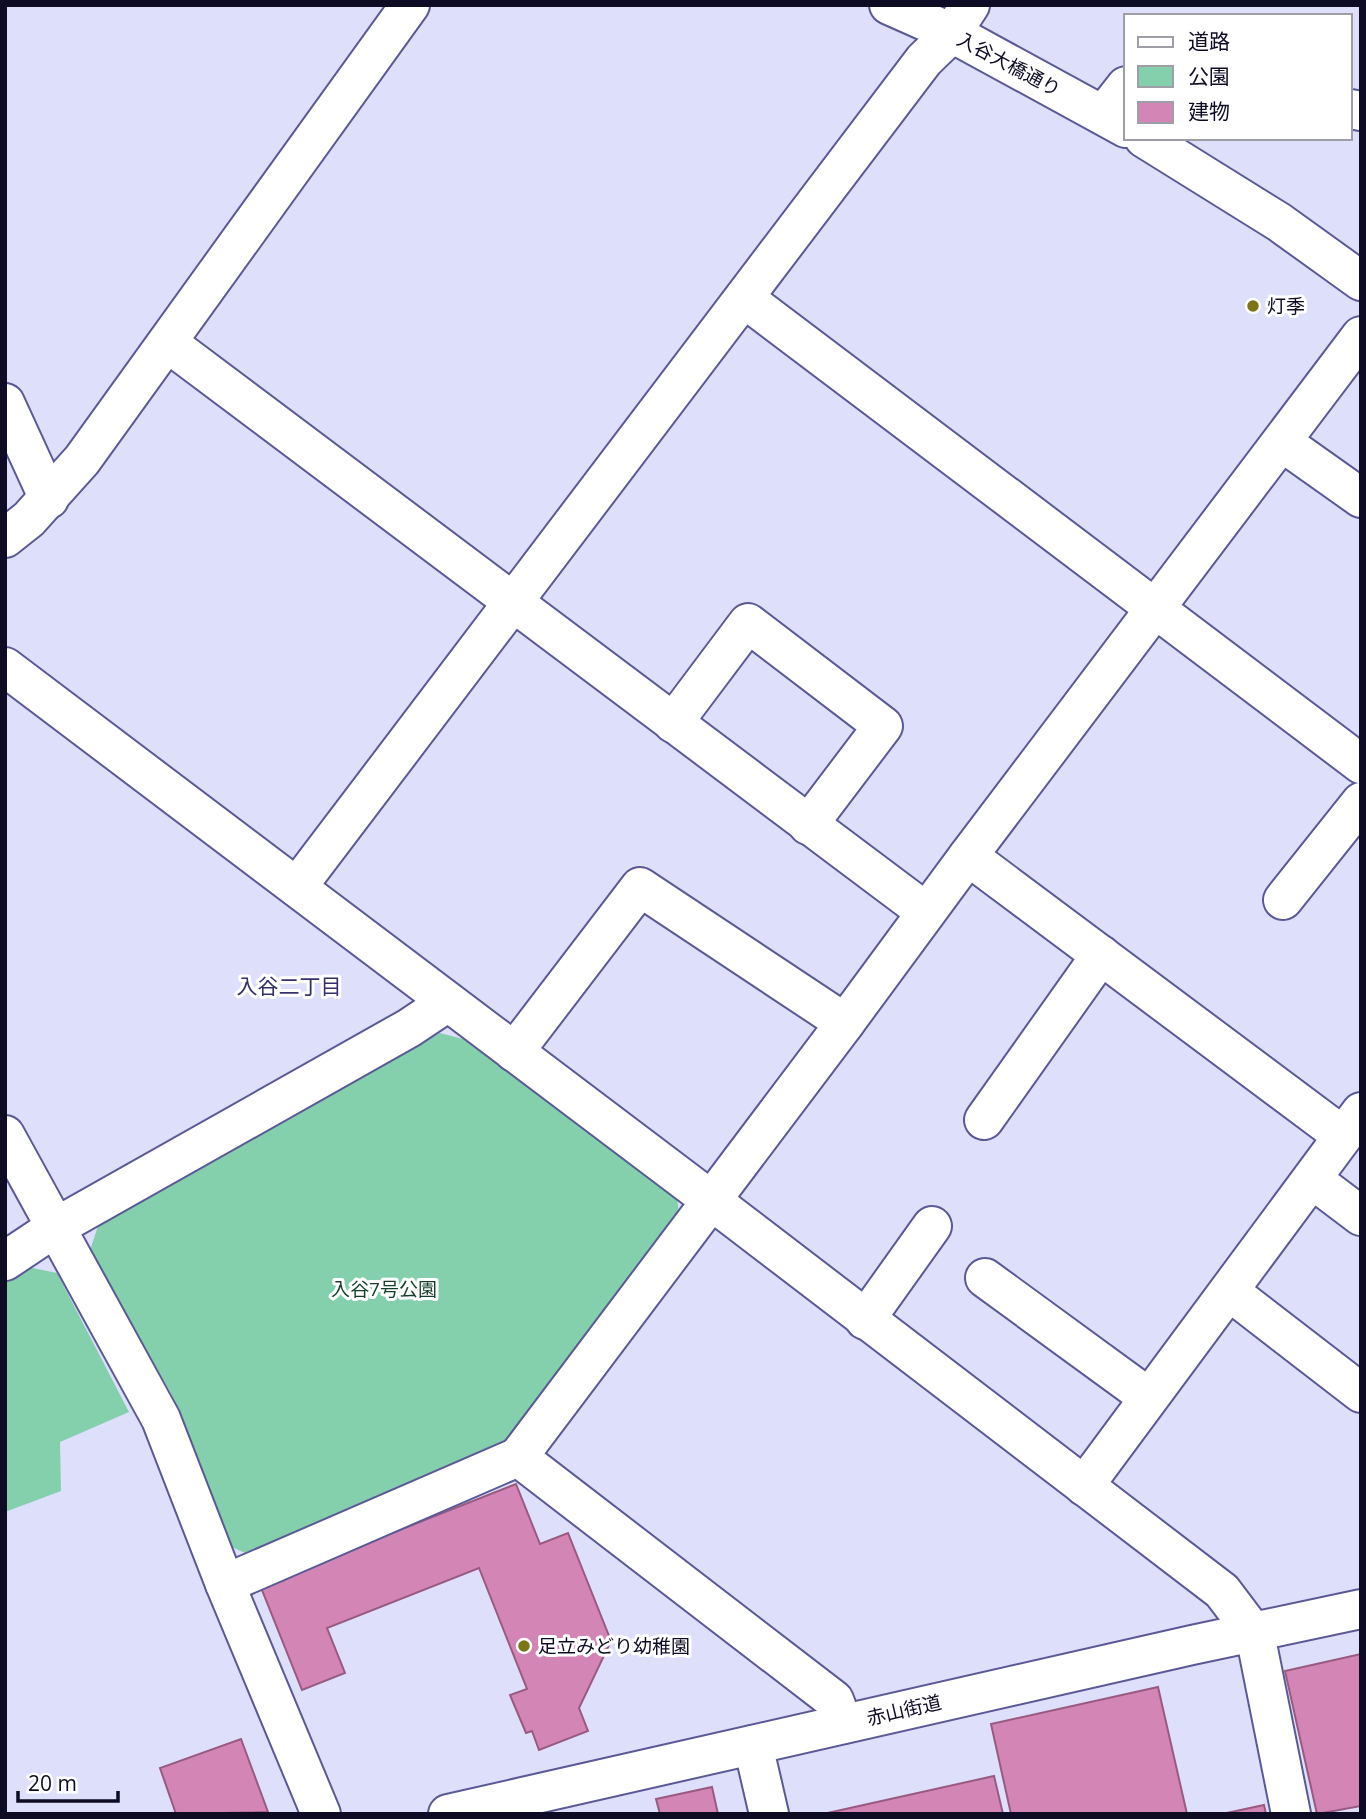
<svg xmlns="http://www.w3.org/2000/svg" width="1366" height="1819" font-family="'Open Sans','Noto Sans JP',sans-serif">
	<rect width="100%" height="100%" fill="#dddffb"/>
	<g fill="#84d0ac">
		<polygon points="440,1033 463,1039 677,1197 680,1223 508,1451 254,1557 232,1547 172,1395 90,1250 99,1223"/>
		<polygon points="28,1267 57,1273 129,1412 60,1442 61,1491 5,1512 5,1282"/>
	</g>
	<g fill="#d386b5" stroke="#995a81" stroke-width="2">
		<polygon points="516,1484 540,1544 568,1533 611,1641 579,1708 588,1731 539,1750 532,1731 526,1733 510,1695 527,1689 479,1568 327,1628 345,1673 302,1690 260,1585"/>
		<polygon points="1361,1654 1361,1806 1317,1814 1285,1671"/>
		<polygon points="1158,1687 1187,1814 1011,1814 991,1724"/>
		<polygon points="241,1739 268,1812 176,1814 160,1768"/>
		<polygon points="994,1776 1003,1814 823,1814"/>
		<polygon points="712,1787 718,1814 660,1814 656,1799"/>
		<polygon points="1264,1805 1266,1814 1222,1814"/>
	</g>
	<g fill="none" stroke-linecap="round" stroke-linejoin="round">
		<defs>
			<g id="minor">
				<polyline points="889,5 952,33 1126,128"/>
				<polyline points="1350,109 1361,111"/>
				<polyline points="1104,114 1126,86"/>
				<polyline points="1144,138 1279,222 1361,281"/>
				<polyline points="744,298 1361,764"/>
				<polyline points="168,343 926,912"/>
				<polyline points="5,403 49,499"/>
				<polyline points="1282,442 1361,498"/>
				<polyline points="5,538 29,519 82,460 410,5"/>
				<polyline points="5,667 712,1201 1222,1591 1253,1632 1258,1649 1291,1814"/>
				<polyline points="673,723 748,623 883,726 808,825"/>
				<polyline points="968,856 1343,1136"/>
				<polyline points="297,887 924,60 952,33 970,5"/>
				<polyline points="1283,900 1361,802"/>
				<polyline points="514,1052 640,887 845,1023"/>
				<polyline points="984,1120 1101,955"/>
				<polyline points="5,1135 161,1419 225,1584 321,1814"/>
				<polyline points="1312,1179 1361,1216"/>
				<polyline points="5,1261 56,1227 409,1028 448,1002"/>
				<polyline points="985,1278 1148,1397"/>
				<polyline points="1229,1291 1361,1393"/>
				<polyline points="865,1320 932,1226"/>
				<polyline points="518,1457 845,1023 968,856 1361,336"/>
				<polyline points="1084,1486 1361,1112"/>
				<polyline points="225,1584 518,1457 834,1700 843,1724"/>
				<polyline points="753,1745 769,1814"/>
				<polyline points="448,1814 1192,1645 1361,1609"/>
			</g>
		</defs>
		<use href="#minor" stroke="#5a5996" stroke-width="42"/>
		<use href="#minor" stroke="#fff" stroke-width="38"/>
	</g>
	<g fill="#7d7416" stroke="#fff" stroke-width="2.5">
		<circle cx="1253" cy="306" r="7"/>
		<circle cx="524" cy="1646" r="7"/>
	</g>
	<g text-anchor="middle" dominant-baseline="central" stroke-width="6" stroke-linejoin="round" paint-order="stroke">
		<g font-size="19" fill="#0d0c24" stroke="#fff">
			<text transform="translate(1009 64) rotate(28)">入谷大橋通り</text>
			<text transform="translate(904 1710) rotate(-13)">赤山街道</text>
		</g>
		<g font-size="19" fill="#0d0c24" stroke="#fff" text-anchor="start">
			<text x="1267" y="306">灯季</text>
			<text x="538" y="1646">足立みどり幼稚園</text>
		</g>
		<g font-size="19" fill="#133e2c" stroke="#fff">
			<text x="384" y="1289">入谷7号公園</text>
		</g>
		<g font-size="21" fill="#343069" stroke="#fff">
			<text x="289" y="986">入谷二丁目</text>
		</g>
	</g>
	<rect width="1366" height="1819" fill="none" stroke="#0d0c24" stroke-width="14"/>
	<rect x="1124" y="14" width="228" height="126" fill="#ffffff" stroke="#9e9ea7" stroke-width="2"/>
	<rect x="1138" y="37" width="35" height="10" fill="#ffffff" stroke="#9e9ea7" stroke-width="2"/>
	<text x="1188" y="49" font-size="21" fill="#0d0c24">道路</text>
	<rect x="1138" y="66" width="35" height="21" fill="#84d0ac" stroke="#9e9ea7" stroke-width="2"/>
	<text x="1188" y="84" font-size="21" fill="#0d0c24">公園</text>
	<rect x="1138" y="102" width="35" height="21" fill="#d386b5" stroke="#9e9ea7" stroke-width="2"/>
	<text x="1188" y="119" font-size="21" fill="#0d0c24">建物</text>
	<path d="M18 1791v10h100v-10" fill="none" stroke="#0d0c24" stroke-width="3.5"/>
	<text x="28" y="1791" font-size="21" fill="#0d0c24" stroke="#ffffff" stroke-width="5" paint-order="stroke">20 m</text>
</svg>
